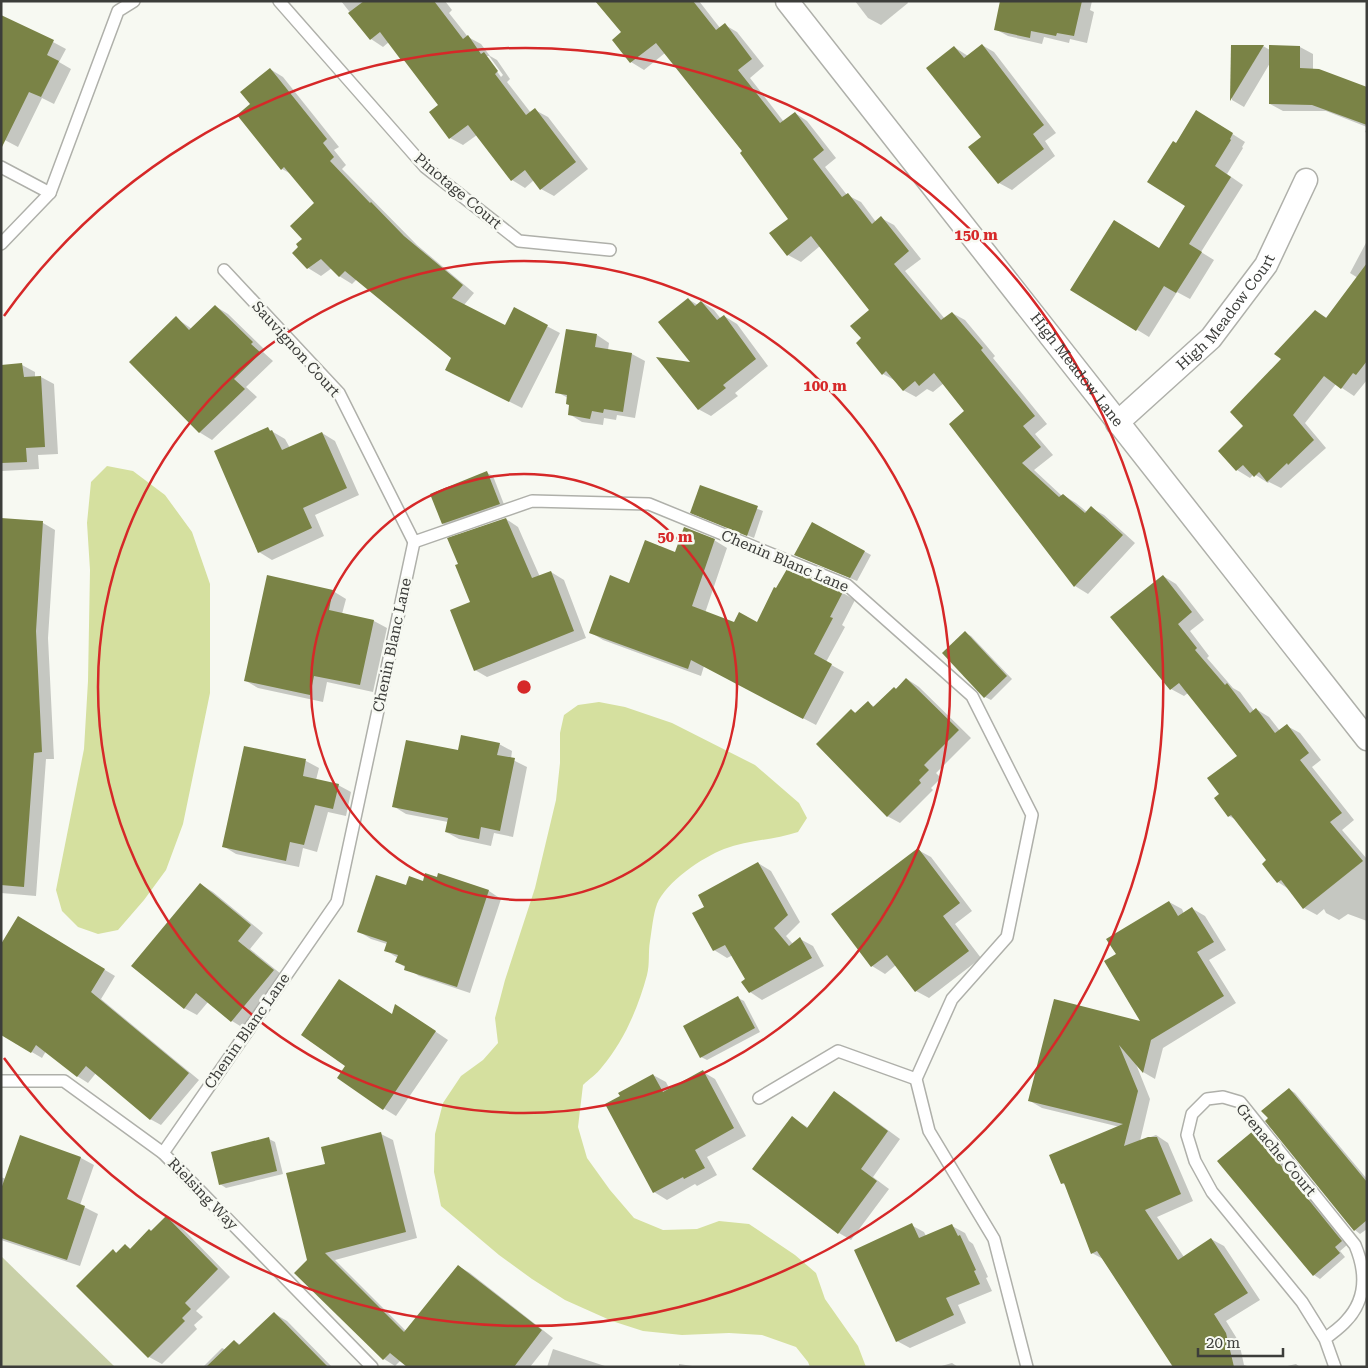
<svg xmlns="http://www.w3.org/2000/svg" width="1368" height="1368" font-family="'Roboto Serif',serif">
	<rect width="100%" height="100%" fill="#f7f9f2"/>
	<polygon fill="#c9d0a8" points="1,1256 115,1367 1,1367"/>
	<g fill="#d5e09f">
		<polygon points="107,466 133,471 165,495 192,532 210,584 210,693 183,824 166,870 144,900 118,930 98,934 78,927 62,911 56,890 84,749 88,681 90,570 87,523 91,482"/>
		<path d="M599 702 625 707 672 723 755 765 799 803 807 818 798 832C774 840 748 840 724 849 703 857 666 882 657 904 653 915 652 929 650 941 648 952 650 964 647 975 638 1008 624 1041 602 1067 597 1074 589 1079 583 1085L578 1127 587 1158 610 1190 634 1218 663 1230 697 1229 719 1221 749 1224 795 1255 816 1273 825 1299 858 1346 866 1367H810L808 1362 796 1347 762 1335 729 1333 682 1335 643 1331 612 1321 565 1300 532 1279 499 1255 441 1206 434 1172 435 1134 443 1103 461 1076 483 1060 498 1043 495 1018 505 980 535 888 556 800 560 763V733L564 715 578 705Z"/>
	</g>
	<g fill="#0003" fill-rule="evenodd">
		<path d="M341 1H445L452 10 449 13 468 37 481 44 490 56 497 60 510 79 507 82 531 113 535 110 548 117 588 169 554 196 541 189 534 180 525 188 512 180 477 135 463 145 450 138 440 105 407 62 402 59 389 42 383 47 371 39ZM486 56H489L503 75 501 77Z"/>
		<polygon points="597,1 699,1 720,28 725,25 737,32 764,66 750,78 784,122 795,113 807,121 836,158 825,167 847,195 861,202 876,222 881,218 894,225 921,259 905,271 945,319 952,313 965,320 995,356 993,358 1047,424 1035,434 1053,455 1034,470 1062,496 1063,495 1076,503 1087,512 1091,508 1104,515 1135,543 1088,594 1075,586 951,424 966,411 944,383 933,392 927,389 916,397 903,390 896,381 883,374 863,339 871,310 820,246 801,262 788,255 789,219 743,152 665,53 644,70 631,62 623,32"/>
		<polygon points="855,1 907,1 908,3 881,25 868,18"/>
		<polygon points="1001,1 1092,1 1090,10 1094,12 1087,43 1070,39 1069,43 1044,37 1042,44 1008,36 995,29"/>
		<polygon points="53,42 66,49 59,62 71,69 54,104 42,98 18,147 1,138"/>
		<polygon points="982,45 994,52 1056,133 1045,141 1055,156 1012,190 999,183 970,147 982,137 954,47 968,56"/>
		<polygon points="1232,46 1263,46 1270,50 1300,47 1313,54 1313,70 1367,88 1367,133 1365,132 1367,127 1326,111 1283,111 1270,104 1270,63 1244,107 1232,100"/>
		<polygon points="270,69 283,77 339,147 334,150 346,165 342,169 417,245 474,293 464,305 506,327 514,309 560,333 522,408 446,370 453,358 357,279 352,284 339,276 332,268 321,276 308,268 294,253 304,239 315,203 293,175 282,169 252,105"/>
		<polygon points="1209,119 1245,142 1242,147 1243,148 1227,174 1243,185 1201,252 1214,260 1190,299 1177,292 1149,337 1072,290 1159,249 1187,205 1176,145"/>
		<polygon points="1367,241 1367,380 1354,396 1336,384 1305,423 1326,448 1281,488 1269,482 1268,483 1254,474 1250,478 1237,470 1219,451 1245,426 1283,359 1315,311 1327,318 1358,278 1350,273"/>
		<polygon points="688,299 698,305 702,302 714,310 721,319 724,316 737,324 768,366 735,393 738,396 711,416 698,409"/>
		<polygon points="215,306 228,314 265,350 263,352 273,361 246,387 257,397 212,440 199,432 176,318 192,329"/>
		<polygon points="597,335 609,343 608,350 632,354 645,361 635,418 617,415 616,420 604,418 603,425 582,422 569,414 570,406 568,398 557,392"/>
		<polygon points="22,365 35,372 35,377 41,377 54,384 58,454 38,455 39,469 2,471 1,366"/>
		<polygon points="268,429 285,439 290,448 322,433 335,441 359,495 315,515 324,536 272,560 259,552"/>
		<polygon points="487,473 493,476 505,507 449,527 443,524"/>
		<polygon points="701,487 763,511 754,538 697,515"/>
		<polygon points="1,519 43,523 55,530 48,638 54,759 46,759 36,896 1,893"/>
		<polygon points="506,519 518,527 540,577 551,572 564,580 586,638 487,677 475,670 472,603"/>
		<polygon points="813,523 871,555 857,581 796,555"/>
		<polygon points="714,540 727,548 705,613 734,624 757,623 788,570 843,593 855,600 842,625 845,627 826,662 844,672 816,725 704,666 701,676 603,640 590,632 630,584 676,553"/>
		<polygon points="1163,576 1176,584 1204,620 1190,631 1209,656 1207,658 1233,688 1240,692 1254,711 1256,709 1269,717 1280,731 1287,726 1300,733 1321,760 1312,767 1354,820 1342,830 1367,859 1367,921 1348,914 1339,920 1326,913 1324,909 1317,915 1304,908 1290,890 1278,882 1268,860 1238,821 1229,816 1221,794 1238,756 1188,693 1184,696 1171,689"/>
		<polygon points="268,577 333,591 346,599 342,614 374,621 387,628 373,692 327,682 323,702 258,688 246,681"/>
		<polygon points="965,633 971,636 1012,679 991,700 985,697"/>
		<polygon points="907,679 919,687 971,738 936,773 941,778 931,788 933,790 900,823 887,816 852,711 856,713 868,703 875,707"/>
		<polygon points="499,744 512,751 511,759 527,767 513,837 494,833 491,846 459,839 446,832 448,822 406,814 393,806 459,752"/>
		<polygon points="245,747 306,761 319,768 316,780 338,785 351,792 346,816 328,812 317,852 303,848 299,867 236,854 223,846"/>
		<polygon points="918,850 931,857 972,911 955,924 981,958 929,998 916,991 896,965 885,974 872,966 833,914"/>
		<polygon points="758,863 771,871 800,922 786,936 793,944 800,939 813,946 824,966 762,1000 750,992 747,979 733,955 727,958 714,950 694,914 706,907"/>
		<polygon points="439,875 489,891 501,899 470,993 419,976 397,962 398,958 385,950 387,944 371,939 358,931 406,886 438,879"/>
		<polygon points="200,884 213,892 263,933 250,949 286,978 245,1029 232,1021 208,1002 197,1015 184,1008"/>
		<polygon points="1169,902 1182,909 1184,914 1193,909 1205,916 1226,950 1209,960 1236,1003 1163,1048 1155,1079 1143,1072 1136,1064 1150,1099 1140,1141 1156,1135 1168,1143 1193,1201 1157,1217 1184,1257 1211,1239 1224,1246 1260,1300 1226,1321 1239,1342 1244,1365 1250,1367 1175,1367 1103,1259 1092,1253 1067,1186 1062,1183 1120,1127 1042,1108 1030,1101 1143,1023 1117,954"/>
		<polygon points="18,918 115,976 101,999 199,1080 161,1125 150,1119 96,1073 88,1083 77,1076 46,1051 42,1058 1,1034"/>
		<polygon points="339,980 393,1015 408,1013 448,1040 396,1116 383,1108 347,1066"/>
		<polygon points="738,998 744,1001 760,1032 707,1060 701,1057"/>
		<polygon points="703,1072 715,1079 746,1136 707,1157 717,1175 697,1186 695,1184 667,1200 654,1192 621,1096 653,1075 666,1082 670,1090"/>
		<polygon points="1289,1089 1295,1093 1367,1179 1367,1229 1360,1234 1355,1230"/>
		<polygon points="835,1093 847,1100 900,1139 873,1177 889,1189 851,1240 839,1233 792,1118 809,1128"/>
		<polygon points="1254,1132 1260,1136 1347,1245 1340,1251 1345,1257 1320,1279 1314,1275"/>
		<polygon points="381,1134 393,1140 417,1238 335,1260 406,1331 458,1266 470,1273 553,1338 530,1367 409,1367 401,1360 395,1366 384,1359 309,1260 327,1165"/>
		<polygon points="20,1137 81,1158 94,1165 80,1205 98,1214 80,1266 1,1240 1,1177 6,1179"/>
		<polygon points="269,1139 275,1142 283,1174 226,1188 220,1184"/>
		<polygon points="166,1217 179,1225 230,1277 196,1311 203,1317 194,1325 197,1329 162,1364 149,1357 113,1251 117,1253 125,1245 131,1249"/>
		<polygon points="911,1225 924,1232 926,1236 952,1226 965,1233 969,1241 973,1244 988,1277 986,1278 992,1291 958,1305 966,1323 910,1348 897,1341"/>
		<polygon points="275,1314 287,1321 332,1367 203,1367 222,1348 226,1350 234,1341 241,1345"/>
		<polygon points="553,1349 608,1367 547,1367"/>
		<polygon points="952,1363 958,1367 938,1367"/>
		<polygon points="679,1364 699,1367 679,1367"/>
		<polygon points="1296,1364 1300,1367 1283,1367"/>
	</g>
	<g fill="#7a8346">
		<polygon points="364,1 434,1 463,39 468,35 481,54 484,52 498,71 495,74 526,115 535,108 576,162 540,190 525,170 511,181 468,125 449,139 429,112 438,105 403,59 401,60 380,32 370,40 348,13"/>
		<polygon points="595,1 693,1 716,30 725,23 752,59 738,70 780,123 795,112 824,150 813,159 842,197 848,193 872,224 881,216 909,251 894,264 941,320 952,312 983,348 981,350 1035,416 1023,426 1041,447 1022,463 1059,497 1063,494 1085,513 1091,506 1123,535 1074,587 949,424 964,411 934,373 919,386 915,381 903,391 886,371 882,375 856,343 861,338 850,326 869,310 811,236 787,256 769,233 788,219 740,153 742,151 656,43 630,63 612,40 621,32"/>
		<polygon points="1000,1 1082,1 1074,36 1057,33 1056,36 1031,31 1030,38 994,30"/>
		<polygon points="1,15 54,40 47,55 59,61 41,97 29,92 1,149"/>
		<polygon points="982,44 1044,125 1033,134 1044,149 998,184 968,147 981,137 926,68 954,46 964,58"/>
		<polygon points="1231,45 1264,45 1230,101"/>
		<polygon points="1269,45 1300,46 1300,68 1319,69 1367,87 1367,125 1312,105 1269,104"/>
		<polygon points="270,68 327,139 323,143 334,157 330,161 370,203 371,202 404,236 463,285 452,298 505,325 514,307 548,325 509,402 445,370 451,358 345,271 339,277 321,259 307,269 292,253 298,247 296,244 302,239 290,226 314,203 284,167 281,170 237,115 250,104 240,92"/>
		<polygon points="1196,110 1233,133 1230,139 1231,140 1215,166 1231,177 1189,244 1202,252 1176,293 1164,286 1136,331 1070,290 1114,220 1159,248 1185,206 1147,182 1173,141 1176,143"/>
		<polygon points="1367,263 1367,361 1356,375 1353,373 1341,389 1324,376 1293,415 1314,440 1288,465 1287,463 1267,482 1259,472 1254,477 1243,465 1236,471 1218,451 1243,426 1230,412 1281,359 1274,354 1315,310 1326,318"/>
		<polygon points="688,298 695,306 701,301 717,320 724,315 756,359 723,385 726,388 698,410 656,357 690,362 658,322"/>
		<polygon points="215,305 253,342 251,344 261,353 234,379 245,389 199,433 129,362 176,316 189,330"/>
		<polygon points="566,329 597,334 595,347 632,353 623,412 604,409 603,413 592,411 590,419 568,415 569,405 566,404 567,395 555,393"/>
		<polygon points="22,363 24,377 41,376 45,447 26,448 27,462 1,463 1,365"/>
		<polygon points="268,427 270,431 272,430 282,450 322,432 347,488 303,508 312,528 258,553 214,451"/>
		<polygon points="487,471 500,504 442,524 430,494"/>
		<polygon points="700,485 758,506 747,536 690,513"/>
		<polygon points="1,518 43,521 36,631 42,752 34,753 24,887 1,885"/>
		<polygon points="506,518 532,578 551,571 574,631 474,671 450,610 470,602 455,565 458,564 447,538"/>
		<polygon points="812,522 865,551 850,578 794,555"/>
		<polygon points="684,527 715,539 692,606 734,622 739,612 757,622 774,587 776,588 787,569 843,592 830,617 833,618 814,654 832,664 803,719 691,660 688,669 589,633 610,575 629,583 645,540 675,552"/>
		<polygon points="267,575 333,590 329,610 374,620 360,685 314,676 310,695 244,681"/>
		<polygon points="1163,575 1192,612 1178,624 1197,648 1195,650 1225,685 1227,683 1250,713 1256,708 1275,733 1287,724 1309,753 1300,760 1342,813 1330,822 1363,861 1303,909 1281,880 1277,883 1262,864 1266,860 1231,815 1228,817 1214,798 1219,794 1207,778 1237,756 1179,683 1170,690 1110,617"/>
		<polygon points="965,631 1007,676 984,698 942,653"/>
		<polygon points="906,678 959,730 924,765 929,770 919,780 921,783 887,817 816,744 851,709 855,713 868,701 873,707 894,687 896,689"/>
		<polygon points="461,735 500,743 497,755 515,758 500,831 481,827 479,839 445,832 448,818 392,807 406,740 458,750"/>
		<polygon points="244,746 306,759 303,776 339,784 333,809 315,805 304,845 290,842 286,861 222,847"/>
		<polygon points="918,848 960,903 943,916 969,951 915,992 887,955 871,967 831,914"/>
		<polygon points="758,862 788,915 774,928 789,946 800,937 812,958 749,993 741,982 745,979 725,945 713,951 692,913 704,907 698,895"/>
		<polygon points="425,873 437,877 438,873 489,890 457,987 404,970 405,966 395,962 398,955 384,951 387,942 357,932 376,875 406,885 409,876 423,881"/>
		<polygon points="200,883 251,925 238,941 274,970 231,1022 196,993 184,1009 131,966"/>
		<polygon points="1169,901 1178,916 1192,907 1214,942 1197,952 1224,996 1151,1040 1143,1073 1119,1045 1138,1091 1124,1146 1148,1137 1157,1137 1181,1194 1145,1210 1178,1260 1211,1238 1248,1293 1214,1314 1226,1333 1234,1367 1173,1367 1097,1251 1091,1254 1064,1183 1061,1184 1049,1155 1123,1124 1028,1101 1054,999 1140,1021 1104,961 1116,954 1106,939"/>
		<polygon points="18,916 105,969 91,992 189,1073 150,1120 86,1066 77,1077 36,1045 31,1053 1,1035 1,944"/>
		<polygon points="339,979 392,1014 395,1004 436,1031 383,1110 337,1078 345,1066 301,1035"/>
		<polygon points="738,996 755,1028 700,1058 683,1026"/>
		<polygon points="703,1070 734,1128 695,1150 705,1168 684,1179 683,1177 653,1193 605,1104 620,1096 618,1093 653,1074 663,1092"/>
		<polygon points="1289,1088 1367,1182 1367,1220 1354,1231 1265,1121 1268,1118 1261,1111"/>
		<polygon points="834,1091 888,1131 861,1169 877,1181 838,1234 752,1169 792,1116 807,1128"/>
		<polygon points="1253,1131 1342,1241 1335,1247 1340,1253 1313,1276 1217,1161"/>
		<polygon points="381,1132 406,1232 325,1253 404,1332 458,1265 542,1330 514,1367 407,1367 390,1353 383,1360 294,1273 307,1260 286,1173 325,1164 321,1147"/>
		<polygon points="20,1135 81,1157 67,1199 85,1206 67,1260 1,1238 1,1189"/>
		<polygon points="269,1137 277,1171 219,1185 211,1152"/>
		<polygon points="166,1216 218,1269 185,1303 191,1309 182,1318 185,1321 148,1358 76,1286 113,1249 116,1253 125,1244 130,1249 149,1229 151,1231"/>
		<polygon points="912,1223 919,1238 952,1224 958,1236 960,1235 976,1270 974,1271 980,1284 946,1298 954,1315 896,1342 854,1250"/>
		<polygon points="274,1312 328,1367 206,1367 234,1340 239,1345"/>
	</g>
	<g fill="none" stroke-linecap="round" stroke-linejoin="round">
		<defs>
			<g id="service">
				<polyline points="279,1 425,167 519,241 610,250"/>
				<polyline points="1,167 50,193"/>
				<polyline points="1,244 50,193 118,11 134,1"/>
				<polyline points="224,270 339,393 414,542"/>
				<polyline points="414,542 532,501 649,504 847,585 972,696 1032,815 1007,937 952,999 916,1079 929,1131 994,1239 1027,1367"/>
				<polyline points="1,1081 64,1081 163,1153 372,1367"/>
				<polyline points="759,1098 838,1051 916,1079"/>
				<polyline points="163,1153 337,902 414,542"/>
				<path d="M1325 1339C1332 1333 1340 1328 1346 1321 1367 1299 1366 1271 1355 1245L1240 1102 1223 1097 1207 1099 1192 1114 1187 1135 1195 1161 1212 1192 1302 1302 1325 1339 1335 1367"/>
			</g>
			<g id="minor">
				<path id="s1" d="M787 1 1367 739"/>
				<path id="s2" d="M1117 423 1211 338 1266 265 1306 180"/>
			</g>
		</defs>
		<use href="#service" stroke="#afb0aa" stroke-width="14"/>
		<use href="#minor" stroke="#afb0aa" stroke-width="25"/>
		<use href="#service" stroke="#fff" stroke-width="11"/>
		<use href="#minor" stroke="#fff" stroke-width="22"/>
	</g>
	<g fill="none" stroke="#d62828" stroke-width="2.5">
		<circle cx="524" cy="687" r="213"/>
		<circle cx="524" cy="687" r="426"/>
		<path d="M4 316A639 639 0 1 1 4 1058"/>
	</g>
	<g text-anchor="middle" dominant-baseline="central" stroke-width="5" stroke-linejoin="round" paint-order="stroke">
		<g font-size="15" fill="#3c3d3a" stroke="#f7f9f2">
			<text transform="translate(458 191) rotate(40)">Pinotage Court</text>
			<text stroke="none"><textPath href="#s2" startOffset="156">High Meadow Court</textPath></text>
			<text transform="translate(296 349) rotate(48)">Sauvignon Court</text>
			<text stroke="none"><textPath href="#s1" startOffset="469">High Meadow Lane</textPath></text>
			<text transform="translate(785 561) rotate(23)">Chenin Blanc Lane</text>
			<text transform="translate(392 645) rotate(-78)">Chenin Blanc Lane</text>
			<text transform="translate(247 1031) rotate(-55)">Chenin Blanc Lane</text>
			<text transform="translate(1276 1150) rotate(50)">Grenache Court</text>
			<text transform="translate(203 1194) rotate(46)">Rielsing Way</text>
		</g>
	</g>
	<circle cx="524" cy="687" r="8" fill="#d62828" stroke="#f7f9f2" stroke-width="2.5"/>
	<g font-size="15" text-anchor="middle" font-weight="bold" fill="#d62828" stroke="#f7f9f2" stroke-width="5" stroke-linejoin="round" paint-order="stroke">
		<text x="976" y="240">150 m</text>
		<text x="825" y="391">100 m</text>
		<text x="675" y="542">50 m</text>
	</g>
	<rect width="1368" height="1368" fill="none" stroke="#3c3d3a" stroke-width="5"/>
	<path d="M1198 1348v8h85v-8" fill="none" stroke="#3c3d3a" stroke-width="2.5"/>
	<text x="1206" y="1348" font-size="15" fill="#3c3d3a" stroke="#f7f9f2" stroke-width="4" paint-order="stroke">20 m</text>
</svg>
